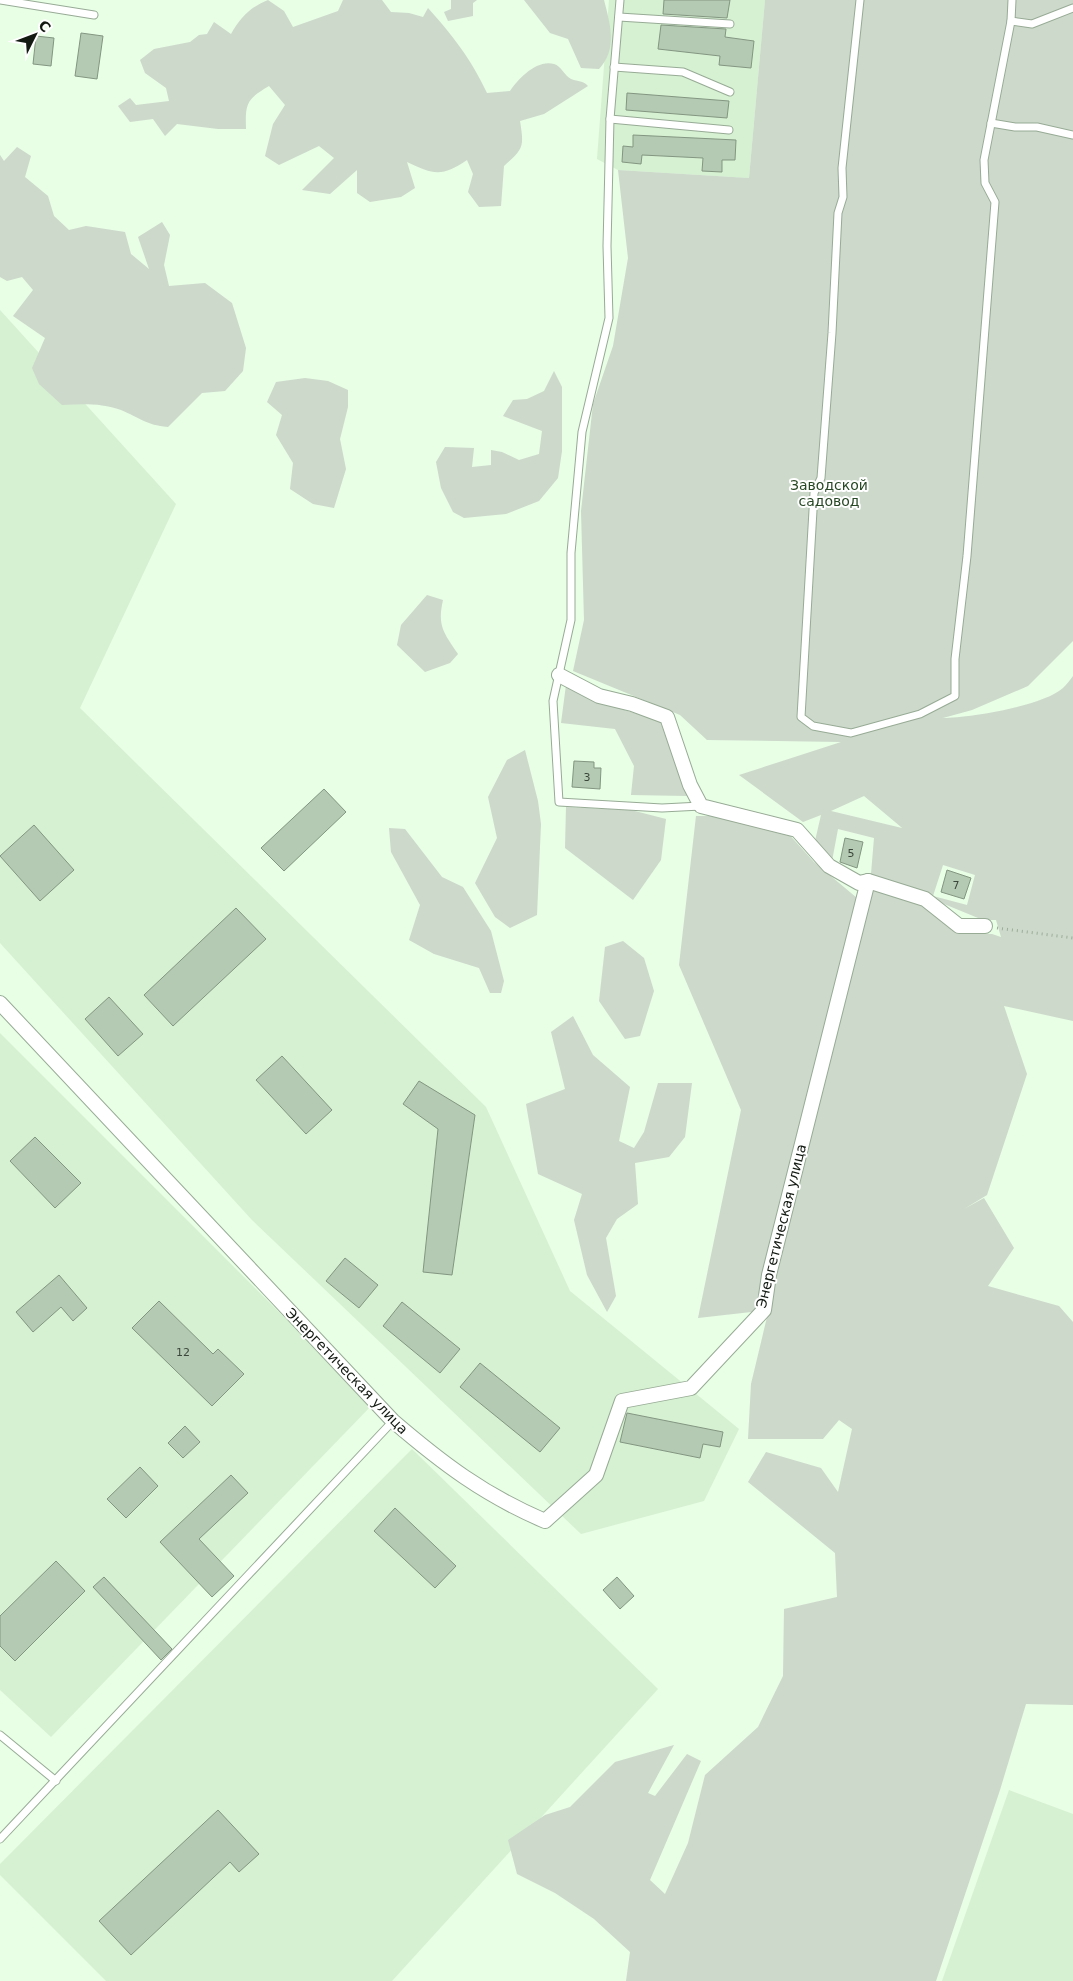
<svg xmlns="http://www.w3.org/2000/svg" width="1073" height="1981" font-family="'DejaVu Sans',sans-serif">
	<rect width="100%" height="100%" fill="#e8fee5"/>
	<g fill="#d6f0d2">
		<polygon points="609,0 765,0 749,178 618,170 597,159"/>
		<polygon points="0,310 176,504 80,708 486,1107 570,1291 739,1429 704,1501 581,1534 252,1220 0,943"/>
		<polygon points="0,1033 372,1405 51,1737 0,1690"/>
		<polygon points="412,1449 658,1689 392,1981 106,1981 0,1875 0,1864"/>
		<polygon points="1009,1790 1073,1814 1073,1981 942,1981"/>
	</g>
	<g fill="#ccd9cb" fill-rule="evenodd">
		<path d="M268 0 284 11 293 27 338 11 343 0H382L391 12 409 13 423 17 428 8C453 36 471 59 487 93L510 91C518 79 537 59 554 64 561 66 565 76 571 79 579 82 582 80 588 86L544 114 520 121C524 147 524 148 504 166L501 206 479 207 468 192 473 174 467 160C442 177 434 175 407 162L415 188 401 197 370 202 357 193V170L330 194 302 190 334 158 319 146 279 165 265 156 273 124 285 105 269 86C247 99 245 103 246 129H218L177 124 165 136 153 119 130 122 118 106 130 98 136 105 169 101 166 88 145 73 140 60 154 49 190 42 199 35 207 34 214 22 231 34C241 17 249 8 268 0Z"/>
		<polygon points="451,0 477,0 473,3 473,16 448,21 444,12 451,9"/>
		<path d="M524 0H604C610 24 618 49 599 69L581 68 568 39 550 33Z"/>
		<path d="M765 0H1073V641L1028 686 972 710 943 718C969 718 1043 706 1063 688 1066 685 1070 680 1073 676V1021L1004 1006 1027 1074 987 1195 964 1209 984 1198 1014 1248 988 1286 1059 1306 1073 1322V1705L1026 1704 1000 1790 936 1981H626L630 1952 594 1919 555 1893 517 1874 508 1840 545 1815 570 1807 615 1762 674 1745 648 1793 655 1796 687 1754 701 1761 650 1880 665 1894 688 1843 705 1775 758 1727 783 1676 784 1609 837 1597 835 1553 748 1482 766 1452 821 1468 838 1492 852 1429 839 1420 823 1439H748L751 1384 825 1075 873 889 937 911 956 933 992 934 1001 937 996 920H983L871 874 874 838 838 829 832 861 815 841 821 815 803 822 739 775 841 742 707 740 680 715 573 671 584 620 581 511 593 404 613 346 628 258 618 170 749 178ZM864 796 901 827 902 828 831 811ZM943 865 975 875 967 905 933 896Z"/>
		<path d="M17 147 31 156 25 177 48 196 54 216 69 230 86 226 125 232 131 254 149 269 138 237 162 222 170 235 164 265 169 286 205 283 232 303 246 348 243 371 225 391 202 393 168 427C146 425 140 418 121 410 102 403 82 404 62 405L39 384 32 368 45 338 13 316 33 290 22 277 7 281 0 277V155L4 161Z"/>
		<polygon points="554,371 562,387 562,451 558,478 539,501 506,514 464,518 453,512 441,488 436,462 445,447 474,448 472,467 491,465 491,450 502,452 519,460 539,454 542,431 503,416 513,400 527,399 544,391"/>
		<polygon points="305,378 328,381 348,390 348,407 340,439 346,469 334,508 313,504 290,489 293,463 276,435 282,415 267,402 276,382"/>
		<path d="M427 595 443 600C437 626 444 633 458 654L450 663 425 672 397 645 401 625Z"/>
		<polygon points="566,685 592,700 660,721 688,796 631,795 634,766 615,729 561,723"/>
		<polygon points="525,750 538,801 541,824 537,915 510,928 495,917 475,883 497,838 488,797 507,760"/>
		<polygon points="566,807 631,810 666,819 661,860 633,900 565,848"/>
		<polygon points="696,816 732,816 786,831 814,862 857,898 760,1311 698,1318 741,1110 679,965"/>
		<polygon points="389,828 405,829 442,877 463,887 491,931 504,981 501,993 490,993 479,968 434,954 409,940 420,905 391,852"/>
		<polygon points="623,941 644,958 654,991 640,1036 625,1039 599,1001 605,947"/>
		<polygon points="573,1016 593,1055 630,1087 619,1141 634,1148 644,1132 658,1083 692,1083 685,1137 669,1157 635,1163 638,1204 617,1219 606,1238 616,1296 607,1312 587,1275 574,1220 582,1194 538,1174 526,1104 565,1089 551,1032"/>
	</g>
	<g fill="#b4cab2" stroke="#839681">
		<polygon points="664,0 730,0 727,18 663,14"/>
		<polygon points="661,25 726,29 725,37 754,41 751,68 719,65 720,56 658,49"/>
		<polygon points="81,33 103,36 97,79 75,76"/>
		<polygon points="36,36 54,38 51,66 33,64"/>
		<polygon points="627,93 729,101 727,118 626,110"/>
		<polygon points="633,135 736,140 735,160 722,160 722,172 702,171 703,158 642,155 641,164 622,162 623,146 633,147"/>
		<polygon points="574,761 594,762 594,768 601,768 600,789 572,787"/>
		<polygon points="324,789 346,812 284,871 261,848"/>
		<polygon points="34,825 74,870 40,901 0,856"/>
		<polygon points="845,838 863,842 857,868 840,862"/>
		<polygon points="947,870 971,878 964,899 941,892"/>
		<polygon points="236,908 266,939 173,1026 144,995"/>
		<polygon points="109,997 143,1034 118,1056 85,1019"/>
		<polygon points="282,1056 332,1110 306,1134 256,1080"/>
		<polygon points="419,1081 475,1115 452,1275 423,1272 438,1129 403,1104"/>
		<polygon points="35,1137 81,1183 55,1208 10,1161"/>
		<polygon points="345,1258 378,1285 359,1308 326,1281"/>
		<polygon points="59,1275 87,1308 73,1321 61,1307 33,1332 16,1312"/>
		<polygon points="159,1301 213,1354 218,1349 244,1374 212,1406 132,1328"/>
		<polygon points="402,1302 460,1349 440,1373 383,1326"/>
		<polygon points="480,1363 560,1428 540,1452 460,1387"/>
		<polygon points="627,1413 723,1432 720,1447 703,1444 700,1458 620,1442"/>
		<polygon points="185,1426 200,1442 183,1458 168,1443"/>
		<polygon points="140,1467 158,1486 126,1518 107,1499"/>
		<polygon points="231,1475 248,1493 199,1539 234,1576 212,1597 160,1542"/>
		<polygon points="395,1508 456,1566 435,1588 374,1531"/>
		<polygon points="56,1561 85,1591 15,1661 0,1646 0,1616"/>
		<polygon points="104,1577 172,1649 161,1660 93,1587"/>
		<polygon points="617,1577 634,1596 620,1609 603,1590"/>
		<polygon points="218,1810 259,1854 239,1872 230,1862 131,1955 99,1921"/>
	</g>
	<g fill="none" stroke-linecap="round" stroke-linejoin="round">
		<defs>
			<g id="lane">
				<polyline points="0,0 94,15"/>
				<polyline points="620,0 610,119 607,246 609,318 582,432 571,553 571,620 553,701 559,802 662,808 701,806"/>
				<polyline points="860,0 842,168 843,197 838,213 832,333 821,478 814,493 801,717 813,726 851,733 920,714 955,696 955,659 967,556 995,202 985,183 984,160 1011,21 1012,0"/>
				<polyline points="619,17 730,24"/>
				<polyline points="1011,21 1032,24 1073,8"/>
				<polyline points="614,67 683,72 730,92"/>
				<polyline points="610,119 729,130"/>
				<polyline points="991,123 1015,127 1037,127 1073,135"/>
				<polyline points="0,1735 56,1781"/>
				<polyline points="0,1839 393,1421"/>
			</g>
			<g id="street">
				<polyline points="559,675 599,696 632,704 667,717 690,785 701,806 797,830 829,866 859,883 868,881 925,899 959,926 985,926"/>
				<path d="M0 1003 393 1421C442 1463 484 1495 545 1521L596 1475 622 1401 691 1388 764 1310 769 1275 868 881"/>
			</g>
		</defs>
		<use href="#lane" stroke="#97ab95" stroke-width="9"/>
		<use href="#street" stroke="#97ab95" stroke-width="16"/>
		<polyline stroke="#9cad9a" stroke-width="3" stroke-dasharray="1 4" stroke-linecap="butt" points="997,928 1073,938"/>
		<use href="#lane" stroke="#fff" stroke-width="7"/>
		<use href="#street" stroke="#fff" stroke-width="14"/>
	</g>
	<g text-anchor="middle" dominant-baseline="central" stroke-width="4" stroke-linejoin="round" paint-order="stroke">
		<g font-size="11" fill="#3b463a">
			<text x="587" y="777">3</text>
			<text x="851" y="853">5</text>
			<text x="956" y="885">7</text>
			<text x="183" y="1352">12</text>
		</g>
		<g font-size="14" fill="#274824" stroke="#fff">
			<text x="829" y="485">Заводской<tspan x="829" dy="16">садовод</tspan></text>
		</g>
		<g font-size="14" fill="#131a12" stroke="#fff">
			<text transform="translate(781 1226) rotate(-76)">Энергетическая улица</text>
			<text transform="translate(347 1371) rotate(46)">Энергетическая улица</text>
		</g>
	</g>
	<g transform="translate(35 35) rotate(48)" stroke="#ffffff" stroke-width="4" paint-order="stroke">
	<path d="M0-4L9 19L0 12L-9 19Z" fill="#131a12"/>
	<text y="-8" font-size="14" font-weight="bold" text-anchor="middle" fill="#131a12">С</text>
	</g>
</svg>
